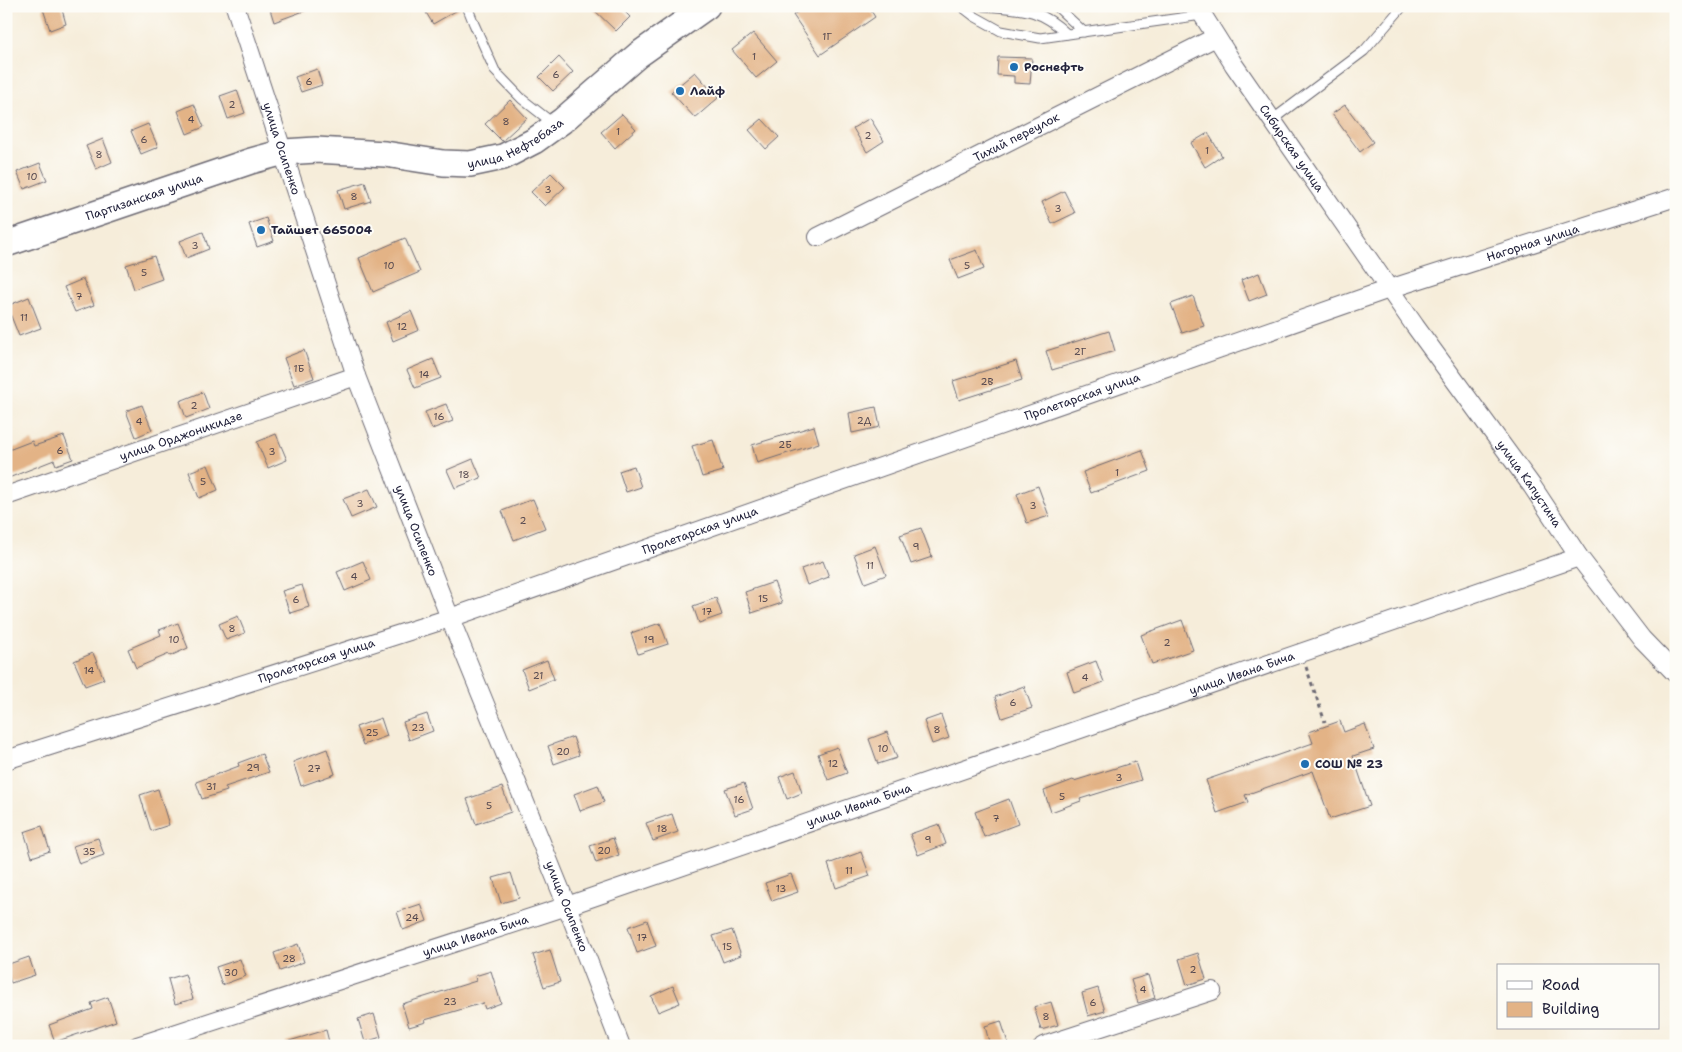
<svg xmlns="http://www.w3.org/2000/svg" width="1682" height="1052" font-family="'Shantell Sans',sans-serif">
	<rect width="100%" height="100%" fill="#fdfcf7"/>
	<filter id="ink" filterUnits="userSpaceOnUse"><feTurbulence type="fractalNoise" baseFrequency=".02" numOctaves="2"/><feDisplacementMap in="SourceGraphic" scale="10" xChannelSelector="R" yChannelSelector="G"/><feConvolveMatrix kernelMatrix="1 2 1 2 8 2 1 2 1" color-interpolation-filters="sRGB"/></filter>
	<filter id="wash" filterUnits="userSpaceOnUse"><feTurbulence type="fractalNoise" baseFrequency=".0096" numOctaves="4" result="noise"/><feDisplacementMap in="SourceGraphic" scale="20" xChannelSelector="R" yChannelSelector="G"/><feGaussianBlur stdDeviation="1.12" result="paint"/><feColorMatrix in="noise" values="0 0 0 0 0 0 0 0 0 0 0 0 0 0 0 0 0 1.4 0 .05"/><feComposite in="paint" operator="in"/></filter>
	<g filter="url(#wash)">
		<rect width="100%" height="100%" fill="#f6edda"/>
		<g id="blocks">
			<g fill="#e3b386">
				<polygon points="42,6 61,6 66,24 50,30"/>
				<polygon points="269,6 311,6 312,8 274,22"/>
				<polygon points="422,6 461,6 461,8 433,24"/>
				<polygon points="590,6 619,6 630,17 616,31"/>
				<polygon points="806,6 868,6 875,17 820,55 793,15"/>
				<polygon points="753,33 777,61 756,78 732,50"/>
				<polygon points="559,57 573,72 553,91 539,77"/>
				<polygon points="998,57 1032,58 1030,84 1014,83 1014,76 997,75"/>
				<polygon points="317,69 322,85 301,92 295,77"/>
				<polygon points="695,72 718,98 695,118 671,92"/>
				<polygon points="237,90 245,113 228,119 220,96"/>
				<polygon points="510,100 527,118 502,141 485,124"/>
				<polygon points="194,104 204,127 187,134 178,111"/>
				<polygon points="1345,105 1373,142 1360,152 1332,114"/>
				<polygon points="622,114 636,129 615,148 601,132"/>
				<polygon points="870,118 884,141 867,152 853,128"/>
				<polygon points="762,119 779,137 766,149 749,130"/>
				<polygon points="148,124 158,147 141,154 131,131"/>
				<polygon points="1208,133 1222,156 1205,167 1191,143"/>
				<polygon points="103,139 112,162 96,169 86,146"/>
				<polygon points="40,163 47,180 24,189 17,172"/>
				<polygon points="551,173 565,187 545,206 531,192"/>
				<polygon points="365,182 371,201 344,209 338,190"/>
				<polygon points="1064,191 1075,213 1052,224 1042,202"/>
				<polygon points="266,218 274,241 257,247 249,224"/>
				<polygon points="203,232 209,249 186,258 180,241"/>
				<polygon points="405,238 420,272 373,292 359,258"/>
				<polygon points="977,250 984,269 958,279 950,260"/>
				<polygon points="154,256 162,279 134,289 126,265"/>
				<polygon points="1259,273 1267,294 1249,301 1241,280"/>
				<polygon points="83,279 94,305 75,312 64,287"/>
				<polygon points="1193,296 1204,326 1182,333 1171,304"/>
				<polygon points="29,297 41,328 19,336 7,306"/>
				<polygon points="411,311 419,330 393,341 386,322"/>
				<polygon points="1109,331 1115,351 1052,370 1046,351"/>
				<polygon points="304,350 314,378 294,385 284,358"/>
				<polygon points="433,359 441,378 415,388 407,370"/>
				<polygon points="1016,361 1022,380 959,400 953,381"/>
				<polygon points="203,392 209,409 186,418 180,401"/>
				<polygon points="446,404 453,421 432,429 425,412"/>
				<polygon points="142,405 152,430 136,437 126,411"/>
				<polygon points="876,407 880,427 852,433 849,413"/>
				<polygon points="814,426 819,443 757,463 752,445"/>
				<polygon points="276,434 287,460 268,468 257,442"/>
				<polygon points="64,436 73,459 56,465 54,460 6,479 6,451 32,441 34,446"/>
				<polygon points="713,440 723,471 702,477 692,446"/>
				<polygon points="1142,450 1150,471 1091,493 1083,472"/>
				<polygon points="473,459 481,478 455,488 447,470"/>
				<polygon points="208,465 218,490 199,498 189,472"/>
				<polygon points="634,466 641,487 626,492 619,471"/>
				<polygon points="1038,486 1049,516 1027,523 1017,494"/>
				<polygon points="369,489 377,507 351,518 343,499"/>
				<polygon points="533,499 545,528 514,540 502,511"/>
				<polygon points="921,528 932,557 911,564 900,535"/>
				<polygon points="875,546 886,575 865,583 854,554"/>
				<polygon points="363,561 371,580 345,591 337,572"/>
				<polygon points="823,561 829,577 807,585 801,569"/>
				<polygon points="774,582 782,603 752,613 745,592"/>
				<polygon points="302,585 309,607 290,613 282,591"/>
				<polygon points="716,598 722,615 699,623 693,606"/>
				<polygon points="238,616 245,633 226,640 219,624"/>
				<polygon points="1182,620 1193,650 1152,664 1141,635"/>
				<polygon points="178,623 188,648 170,656 169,654 136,668 128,649 161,635 159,630"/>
				<polygon points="660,623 668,644 638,654 631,633"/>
				<polygon points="93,653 104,679 85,686 74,661"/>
				<polygon points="547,660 554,679 529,689 522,670"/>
				<polygon points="1096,661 1104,682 1074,693 1067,672"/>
				<polygon points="1024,686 1032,708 1002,718 995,697"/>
				<polygon points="427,714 433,731 409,740 403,722"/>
				<polygon points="941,715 949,738 932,744 924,721"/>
				<polygon points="381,718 387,736 363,745 356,727"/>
				<polygon points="1340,721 1344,732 1365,724 1374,749 1353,756 1370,806 1330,819 1313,771 1245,795 1248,802 1217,813 1206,780 1313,743 1309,732"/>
				<polygon points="887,732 897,758 878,764 869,739"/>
				<polygon points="573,737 579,755 554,764 548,746"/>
				<polygon points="837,747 847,773 828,780 818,754"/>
				<polygon points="327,749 335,774 301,786 293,762"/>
				<polygon points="262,754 269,772 225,787 227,791 202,799 196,782 239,766 238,763"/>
				<polygon points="1135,762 1141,780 1080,799 1081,801 1051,812 1044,791 1073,780 1074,781"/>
				<polygon points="795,771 802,793 787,799 779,777"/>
				<polygon points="744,783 753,809 735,815 725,789"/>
				<polygon points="598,785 604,802 580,811 574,794"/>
				<polygon points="502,787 511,812 476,824 467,799"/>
				<polygon points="158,789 169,825 151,831 140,795"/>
				<polygon points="1009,799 1018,824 984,837 975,812"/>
				<polygon points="672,814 678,832 653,841 646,823"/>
				<polygon points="939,824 946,844 918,855 910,834"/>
				<polygon points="42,826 50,851 32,857 24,832"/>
				<polygon points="98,838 104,855 79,864 73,846"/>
				<polygon points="613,838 619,855 596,863 590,846"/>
				<polygon points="861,852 870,876 836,888 828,864"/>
				<polygon points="511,873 519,898 501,903 493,878"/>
				<polygon points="791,874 798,892 772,901 765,883"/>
				<polygon points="421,904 427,921 403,930 397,912"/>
				<polygon points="647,920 656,946 637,953 628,927"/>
				<polygon points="732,930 741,955 723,962 713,936"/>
				<polygon points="298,944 304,962 280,971 274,953"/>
				<polygon points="550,950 560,982 544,987 533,955"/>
				<polygon points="1198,953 1206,979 1187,985 1179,959"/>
				<polygon points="29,957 35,975 11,983 6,970 6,965"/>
				<polygon points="240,959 246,976 222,985 216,967"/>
				<polygon points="491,971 501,1003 485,1009 483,1003 425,1020 426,1022 409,1027 402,1004 476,981 475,976"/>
				<polygon points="185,974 193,999 175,1004 168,979"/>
				<polygon points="1148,975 1155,998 1138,1003 1131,980"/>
				<polygon points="673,986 680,1003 658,1012 651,996"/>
				<polygon points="1098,988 1105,1011 1088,1016 1082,993"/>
				<polygon points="108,997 116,1021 55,1042 49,1025 93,1009 91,1003"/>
				<polygon points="1051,1002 1058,1025 1041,1030 1034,1007"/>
				<polygon points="374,1014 381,1037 365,1042 358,1019"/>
				<polygon points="1001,1021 1009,1046 990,1046 985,1026"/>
				<polygon points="326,1030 330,1046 286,1046 286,1042"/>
			</g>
		</g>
	</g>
	<g filter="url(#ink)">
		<use href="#blocks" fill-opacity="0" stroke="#6c6973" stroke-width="1"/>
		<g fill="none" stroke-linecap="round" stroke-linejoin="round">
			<defs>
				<g id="service">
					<polyline points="467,6 474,24 495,71 522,99 554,124"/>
					<polyline points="961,6 974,16 1001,31 1040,38 1202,15"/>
					<path d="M983 6C1019 9 1039 7 1067 34"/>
					<polyline points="1056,6 1084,32"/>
					<polyline points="1272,120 1364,51 1403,6"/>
				</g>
				<g id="minor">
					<path id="s1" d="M235 6 356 376 450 618 567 906 621 1046"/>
					<path id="s2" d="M1197 6 1234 65 1272 120 1415 326 1532 486 1579 557 1642 639 1676 674"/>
					<path id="s3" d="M818 237 1216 37"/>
					<path id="s4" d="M6 496 356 376"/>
					<path id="s5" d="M6 760 450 618 1389 289 1676 197"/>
					<path id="s6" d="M137 1046 567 906 1579 557"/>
					<polyline points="1043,1046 1212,991"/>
				</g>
				<g id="secondary">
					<path id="s7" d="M6 244 251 161 284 152 316 150 385 154 443 163 470 164 503 157 534 141 562 121 638 55 707 6"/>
				</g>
			</defs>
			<use href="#service" stroke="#6c6973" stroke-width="11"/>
			<use href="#minor" stroke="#6c6973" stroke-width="20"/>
			<use href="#secondary" stroke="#6c6973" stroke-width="28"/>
			<polyline stroke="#6c6973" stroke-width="3" stroke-dasharray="4 4" stroke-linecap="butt" points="1306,667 1325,722"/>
			<use href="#service" stroke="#fff" stroke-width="9"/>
			<use href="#minor" stroke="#fff" stroke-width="18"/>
			<use href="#secondary" stroke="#fff" stroke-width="25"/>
		</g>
	</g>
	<g fill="#1f6fb2" stroke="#fdfcf7" stroke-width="2">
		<circle cx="1014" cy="67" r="5"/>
		<circle cx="680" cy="91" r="5"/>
		<circle cx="261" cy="230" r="5"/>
		<circle cx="1305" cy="764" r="5"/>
	</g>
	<g text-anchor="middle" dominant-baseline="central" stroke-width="4" stroke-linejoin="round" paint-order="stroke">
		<g font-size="10" fill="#52464e">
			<text x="827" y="36">1Г</text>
			<text x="754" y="56">1</text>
			<text x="556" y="74">6</text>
			<text x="309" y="81">6</text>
			<text x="232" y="104">2</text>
			<text x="191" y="119">4</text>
			<text x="506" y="121">8</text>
			<text x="618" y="131">1</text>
			<text x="868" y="135">2</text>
			<text x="144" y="139">6</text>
			<text x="1207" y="150">1</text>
			<text x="99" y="154">8</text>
			<text x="32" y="176">10</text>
			<text x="548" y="189">3</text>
			<text x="354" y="196">8</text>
			<text x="1058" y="208">3</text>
			<text x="195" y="245">3</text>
			<text x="389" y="265">10</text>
			<text x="967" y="265">5</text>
			<text x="144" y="272">5</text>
			<text x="79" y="296">7</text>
			<text x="24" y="317">11</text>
			<text x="402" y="326">12</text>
			<text x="1080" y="351">2Г</text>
			<text x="299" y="368">1Б</text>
			<text x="424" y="374">14</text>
			<text x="987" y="381">2В</text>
			<text x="194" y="405">2</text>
			<text x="439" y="416">16</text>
			<text x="864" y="420">2Д</text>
			<text x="139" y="421">4</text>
			<text x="785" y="444">2Б</text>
			<text x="60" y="450">6</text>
			<text x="272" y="451">3</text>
			<text x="1117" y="472">1</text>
			<text x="464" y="474">18</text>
			<text x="203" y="481">5</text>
			<text x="360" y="503">3</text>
			<text x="1033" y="505">3</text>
			<text x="523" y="520">2</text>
			<text x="916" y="546">9</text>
			<text x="870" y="565">11</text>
			<text x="354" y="576">4</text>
			<text x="763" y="598">15</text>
			<text x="296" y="599">6</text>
			<text x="707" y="611">17</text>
			<text x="232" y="628">8</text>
			<text x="174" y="639">10</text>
			<text x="649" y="639">19</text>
			<text x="1167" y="642">2</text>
			<text x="89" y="670">14</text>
			<text x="538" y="675">21</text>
			<text x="1085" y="677">4</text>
			<text x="1013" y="702">6</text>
			<text x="418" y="727">23</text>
			<text x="937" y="729">8</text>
			<text x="372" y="732">25</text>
			<text x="883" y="748">10</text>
			<text x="563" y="751">20</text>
			<text x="833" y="763">12</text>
			<text x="253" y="767">29</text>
			<text x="314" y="768">27</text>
			<text x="1119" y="777">3</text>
			<text x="211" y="786">31</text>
			<text x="1062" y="796">5</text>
			<text x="739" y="799">16</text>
			<text x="489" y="805">5</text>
			<text x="996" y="818">7</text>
			<text x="662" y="828">18</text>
			<text x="928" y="839">9</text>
			<text x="604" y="850">20</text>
			<text x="89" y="851">35</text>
			<text x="849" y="870">11</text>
			<text x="781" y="888">13</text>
			<text x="412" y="917">24</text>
			<text x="642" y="937">17</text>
			<text x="727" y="946">15</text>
			<text x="289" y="958">28</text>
			<text x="1193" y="969">2</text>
			<text x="231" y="972">30</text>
			<text x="1143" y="989">4</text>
			<text x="450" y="1001">23</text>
			<text x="1093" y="1002">6</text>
			<text x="1046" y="1016">8</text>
		</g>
		<g font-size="12" font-weight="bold" fill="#22223b" stroke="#fdfcf7" text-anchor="start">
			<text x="1024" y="67">Роснефть</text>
			<text x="690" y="91">Лайф</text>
			<text x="271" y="230">Тайшет 665004</text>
			<text x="1315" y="764">СОШ № 23</text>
		</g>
		<g font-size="12" fill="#22223b" stroke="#fdfcf7">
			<text stroke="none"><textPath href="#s3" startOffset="222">Тихий переулок</textPath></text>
			<text stroke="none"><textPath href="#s7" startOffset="530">улица Нефтебаза</textPath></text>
			<text stroke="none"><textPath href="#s1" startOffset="150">улица Осипенко</textPath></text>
			<text stroke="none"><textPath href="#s2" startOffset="171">Сибирская улица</textPath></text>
			<text stroke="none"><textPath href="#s7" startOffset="146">Партизанская улица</textPath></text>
			<text stroke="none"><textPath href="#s5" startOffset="1612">Нагорная улица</textPath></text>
			<text stroke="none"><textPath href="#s5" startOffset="1136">Пролетарская улица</textPath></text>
			<text stroke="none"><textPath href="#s4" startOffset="185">улица Орджоникидзе</textPath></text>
			<text stroke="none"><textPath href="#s2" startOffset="582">улица Капустина</textPath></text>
			<text stroke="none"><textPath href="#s1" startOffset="555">улица Осипенко</textPath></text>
			<text stroke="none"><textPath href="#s5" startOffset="731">Пролетарская улица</textPath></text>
			<text stroke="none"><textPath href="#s5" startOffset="326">Пролетарская улица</textPath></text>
			<text stroke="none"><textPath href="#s6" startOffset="1166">улица Ивана Бича</textPath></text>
			<text stroke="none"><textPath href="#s6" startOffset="761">улица Ивана Бича</textPath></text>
			<text stroke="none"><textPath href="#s1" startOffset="960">улица Осипенко</textPath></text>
			<text stroke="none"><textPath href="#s6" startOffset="356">улица Ивана Бича</textPath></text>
		</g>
	</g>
	<rect width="1682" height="1052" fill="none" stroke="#fdfcf7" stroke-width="25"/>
	<rect x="1497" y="964" width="162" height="65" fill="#fdfcf7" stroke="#a5a5ac"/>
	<rect x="1507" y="981" width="25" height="8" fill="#ffffff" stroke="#a5a5ac"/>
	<text x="1542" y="990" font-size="15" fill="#22223b">Road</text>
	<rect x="1507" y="1002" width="25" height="15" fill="#e3b386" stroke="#a5a5ac"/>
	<text x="1542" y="1014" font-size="15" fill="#22223b">Building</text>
</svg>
